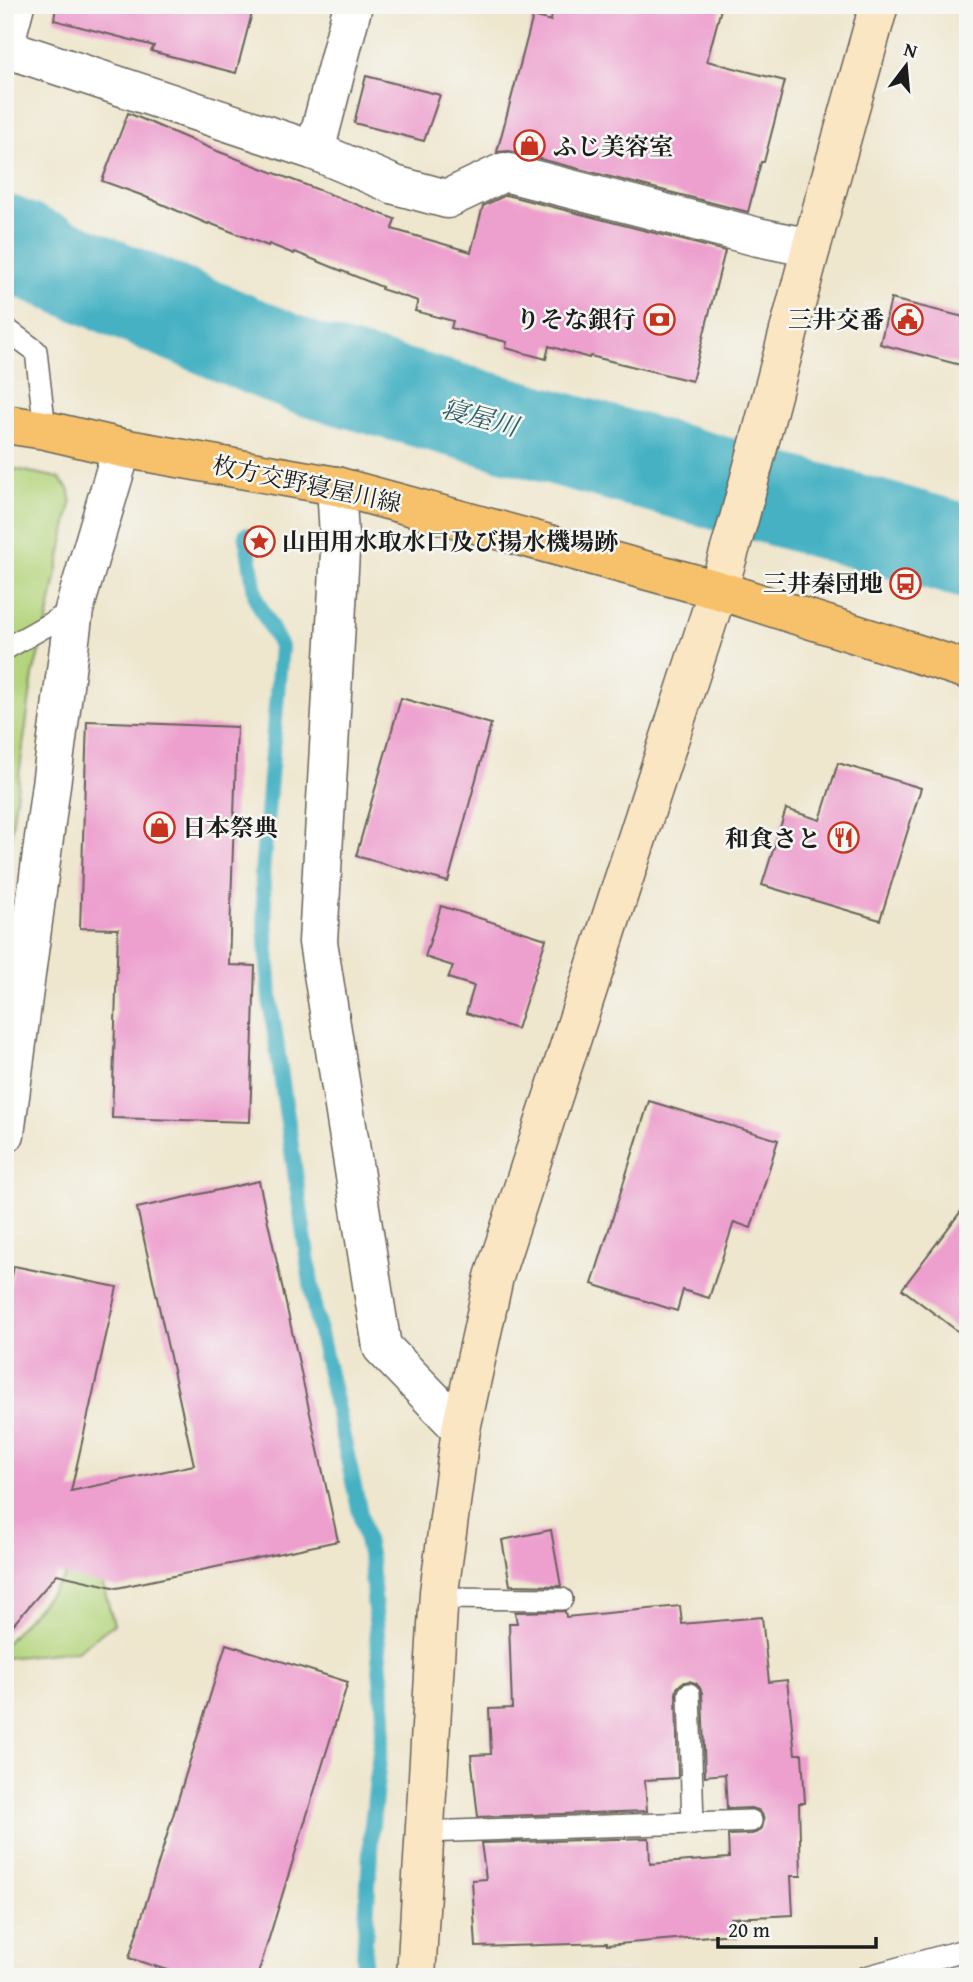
<svg xmlns="http://www.w3.org/2000/svg" width="973" height="1982" font-family="'Gentium Book Plus','Noto Serif JP',serif">
	<rect width="100%" height="100%" fill="#f6f6f2"/>
	<filter id="ink" filterUnits="userSpaceOnUse"><feTurbulence type="fractalNoise" baseFrequency=".0143" numOctaves="2"/><feDisplacementMap in="SourceGraphic" scale="14" xChannelSelector="R" yChannelSelector="G"/><feConvolveMatrix kernelMatrix="1 2 1 2 8 2 1 2 1" color-interpolation-filters="sRGB"/></filter>
	<filter id="wash" filterUnits="userSpaceOnUse"><feTurbulence type="fractalNoise" baseFrequency=".00686" numOctaves="4" result="noise"/><feDisplacementMap in="SourceGraphic" scale="28" xChannelSelector="R" yChannelSelector="G"/><feGaussianBlur stdDeviation="1.57" result="paint"/><feColorMatrix in="noise" values="0 0 0 0 0 0 0 0 0 0 0 0 0 0 0 0 0 1.4 0 .05"/><feComposite in="paint" operator="in"/></filter>
	<g filter="url(#wash)">
		<rect width="100%" height="100%" fill="#eee6cd"/>
		<g fill="#ebd1ec">
			<polygon points="968,1946 968,1977 853,1977"/>
			<polygon points="500,1971 833,1977 498,1977"/>
		</g>
		<g fill="#b3d47c" stroke="#68784c" stroke-width="2">
			<polygon points="5,467 59,478 70,491 71,503 47,622 33,675 5,877"/>
			<polygon points="97,1564 114,1624 77,1651 5,1658 5,1644 71,1570"/>
		</g>
		<g fill="none" stroke-linecap="round" stroke-linejoin="round">
			<polyline stroke="#45b1c3" stroke-width="16" points="246,535 256,599 281,647 262,873 270,999 315,1311 371,1563 384,1715 371,1833 363,1977"/>
			<polyline stroke="#45b1c3" stroke-width="94" points="5,242 307,369 968,552"/>
		</g>
		<g id="blocks">
			<g fill="#ed9fce">
				<polygon points="56,5 222,5 252,13 236,73 151,51 154,46 54,20"/>
				<polygon points="553,5 722,5 707,61 785,81 764,162 761,162 748,212 509,151 497,152 533,16 551,21"/>
				<polygon points="366,76 440,95 424,141 354,123"/>
				<polygon points="128,113 217,151 395,219 392,229 471,252 483,206 506,195 725,251 692,381 590,356 589,358 549,346 546,359 506,348 507,342 451,328 453,321 415,311 418,301 381,289 382,287 295,252 294,254 269,244 268,246 209,223 208,224 141,195 102,181"/>
				<polygon points="891,299 968,318 968,367 880,344"/>
				<polygon points="401,698 491,724 448,882 356,856"/>
				<polygon points="87,721 237,727 229,965 255,966 250,1122 112,1118 118,929 80,928"/>
				<polygon points="838,763 921,788 880,920 762,885 786,809 820,820"/>
				<polygon points="441,906 546,939 517,1029 466,1013 474,986 448,978 453,966 425,957"/>
				<polygon points="649,1101 778,1140 751,1228 734,1222 709,1298 683,1290 677,1311 592,1284"/>
				<polygon points="259,1181 338,1541 117,1588 57,1574 5,1634 5,1310 14,1266 117,1287 71,1491 194,1465 137,1208"/>
				<polygon points="968,1202 968,1339 902,1289"/>
				<polygon points="551,1530 561,1586 510,1585 502,1540"/>
				<polygon points="680,1606 682,1624 762,1617 769,1682 787,1680 795,1754 802,1754 805,1803 799,1803 801,1876 791,1876 793,1915 731,1918 732,1934 607,1945 607,1943 476,1947 472,1880 486,1879 481,1843 649,1838 650,1864 729,1858 728,1835 752,1834 758,1832 762,1828 764,1820 762,1814 758,1810 751,1808 727,1809 725,1774 705,1776 702,1693 700,1688 696,1683 689,1681 682,1683 677,1688 676,1694 678,1778 645,1780 647,1811 478,1817 471,1755 491,1754 489,1709 512,1708 509,1623 517,1623 515,1612 565,1611 566,1617"/>
				<polygon points="226,1644 348,1682 257,1977 189,1977 129,1958"/>
			</g>
		</g>
	</g>
	<g filter="url(#ink)">
		<use href="#blocks" fill-opacity="0" stroke="#66635a" stroke-width="2"/>
		<g fill="none" stroke-linecap="round" stroke-linejoin="round">
			<defs>
				<g id="lane">
					<polyline points="5,328 36,351 45,430"/>
					<polyline points="5,649 74,610"/>
					<polyline points="439,1598 562,1599"/>
					<polyline points="689,1694 693,1824"/>
					<polyline points="425,1832 751,1821"/>
					<polyline points="866,1977 968,1949"/>
				</g>
				<g id="street">
					<polyline points="5,43 15,5"/>
					<polyline points="5,48 315,151 395,185 447,199 504,172 758,237 811,248"/>
					<polyline points="315,151 353,5"/>
					<polyline points="336,486 340,552 318,942 382,1347 461,1429"/>
					<polyline points="5,1134 74,610 122,448"/>
				</g>
				<polyline id="secondary" points="416,1977 439,1592 461,1429 494,1277 718,590 739,519 811,248 879,5"/>
				<polyline id="primary" points="5,424 45,430 122,448 336,486 718,590 968,670"/>
			</defs>
			<use href="#lane" stroke="#66635a" stroke-width="24"/>
			<use href="#street" stroke="#66635a" stroke-width="41"/>
			<use href="#secondary" stroke="#66635a" stroke-width="41"/>
			<use href="#primary" stroke="#66635a" stroke-width="41"/>
			<use href="#lane" stroke="#fff" stroke-width="21"/>
			<use href="#street" stroke="#fff" stroke-width="38"/>
			<use href="#secondary" stroke="#fbe6c4" stroke-width="38"/>
			<use href="#primary" stroke="#f6c16b" stroke-width="38"/>
		</g>
	</g>
	<defs>
		<symbol id="shop-ring" viewBox="-11 -11 22 22"><circle r="9.5" fill="#f6f6f2" stroke="#c8321e" stroke-width="1.5"/><path d="M-5-2.5h2.3a2.7 3.5 0 0 1 5.4 0H5L5.5 6h-11ZM-1.5-2.5h3a1.5 2.3 0 0 0-3 0Z" fill="#c8321e"/></symbol>
		<symbol id="bank-ring" viewBox="-11 -11 22 22"><circle r="9.5" fill="#f6f6f2" stroke="#c8321e" stroke-width="1.5"/><path d="M-6-4H6V4H-6ZM0-2.3a2.3 2.3 0 1 0 0 4.6a2.3 2.3 0 1 0 0-4.6Z" fill="#c8321e"/></symbol>
		<symbol id="civic-ring" viewBox="-11 -11 22 22"><circle r="9.5" fill="#f6f6f2" stroke="#c8321e" stroke-width="1.5"/><path d="M-.6-6.5H3V-4.5H.6V-3L4-1V1h2V6H-6V1h2V-1L-.6-3ZM-1.2 2.5V6h2.4V2.5Z" fill="#c8321e"/></symbol>
		<symbol id="sight-ring" viewBox="-11 -11 22 22"><circle r="9.5" fill="#f6f6f2" stroke="#c8321e" stroke-width="1.5"/><path d="M0-6L1.8-2.2L6-1.7L2.9 1.2L3.7 5.4L0 3.3L-3.7 5.4L-2.9 1.2L-6-1.7L-1.8-2.2Z" fill="#c8321e"/></symbol>
		<symbol id="bus-ring" viewBox="-11 -11 22 22"><circle r="9.5" fill="#f6f6f2" stroke="#c8321e" stroke-width="1.5"/><path d="M-5-6H5V4H4V6H2V4H-2V6H-4V4H-5ZM-3.5-4V0h7V-4ZM-3.5 1.2v1.5H-2V1.2ZM2 1.2v1.5H3.5V1.2Z" fill="#c8321e"/></symbol>
		<symbol id="restaurant-ring" viewBox="-11 -11 22 22"><circle r="9.5" fill="#f6f6f2" stroke="#c8321e" stroke-width="1.5"/><path d="M-5-6h1v4h1v-4h1v4h1v-4h1v5L-1.5 .5V6h-2V.5L-5-1ZM5-6V6H3V1.5H1.5Q1.5-4 5-6Z" fill="#c8321e"/></symbol>
	</defs>
	<g fill-rule="evenodd">
		<use href="#shop-ring" x="512" y="128" width="35" height="35"/>
		<use href="#bank-ring" x="642" y="302" width="35" height="35"/>
		<use href="#civic-ring" x="890" y="302" width="35" height="35"/>
		<use href="#sight-ring" x="242" y="524" width="35" height="35"/>
		<use href="#bus-ring" x="888" y="566" width="35" height="35"/>
		<use href="#shop-ring" x="142" y="810" width="35" height="35"/>
		<use href="#restaurant-ring" x="826" y="820" width="35" height="35"/>
	</g>
	<g text-anchor="middle" dominant-baseline="central" stroke-width="5" stroke-linejoin="round" paint-order="stroke">
		<g font-size="24" font-weight="bold" fill="#1c1c1c" stroke="#f6f6f2" text-anchor="end">
			<text x="553" y="146" text-anchor="start">ふじ美容室</text>
			<text x="636" y="319">りそな銀行</text>
			<text x="884" y="319">三井交番</text>
			<text x="282" y="541" text-anchor="start">山田用水取水口及び揚水機場跡</text>
			<text x="883" y="583">三井秦団地</text>
			<text x="182" y="827" text-anchor="start">日本祭典</text>
			<text x="821" y="838">和食さと</text>
		</g>
		<g font-size="24" fill="#1c1c1c" stroke="#f6f6f2">
			<text transform="translate(307 484) rotate(12)">枚方交野寝屋川線</text>
		</g>
		<g font-size="26" font-style="italic" fill="#2e5f67" stroke="#f6f6f2">
			<text transform="translate(480 417) rotate(15)">寝屋川</text>
		</g>
	</g>
	<rect width="973" height="1982" fill="none" stroke="#f6f6f2" stroke-width="28"/>
	<g transform="translate(906 66) rotate(16)" stroke="#f6f6f2" stroke-width="5" paint-order="stroke">
	<path d="M0-5L12 26L0 18L-12 26Z" fill="#1c1c1c"/>
	<text y="-10" font-size="19" font-weight="bold" text-anchor="middle" fill="#1c1c1c">N</text>
	</g>
	<path d="M718 1937v10h158v-10" fill="none" stroke="#1c1c1c" stroke-width="3.5"/>
	<text x="728" y="1937" font-size="21" fill="#1c1c1c" stroke="#f6f6f2" stroke-width="5" paint-order="stroke">20 m</text>
</svg>
